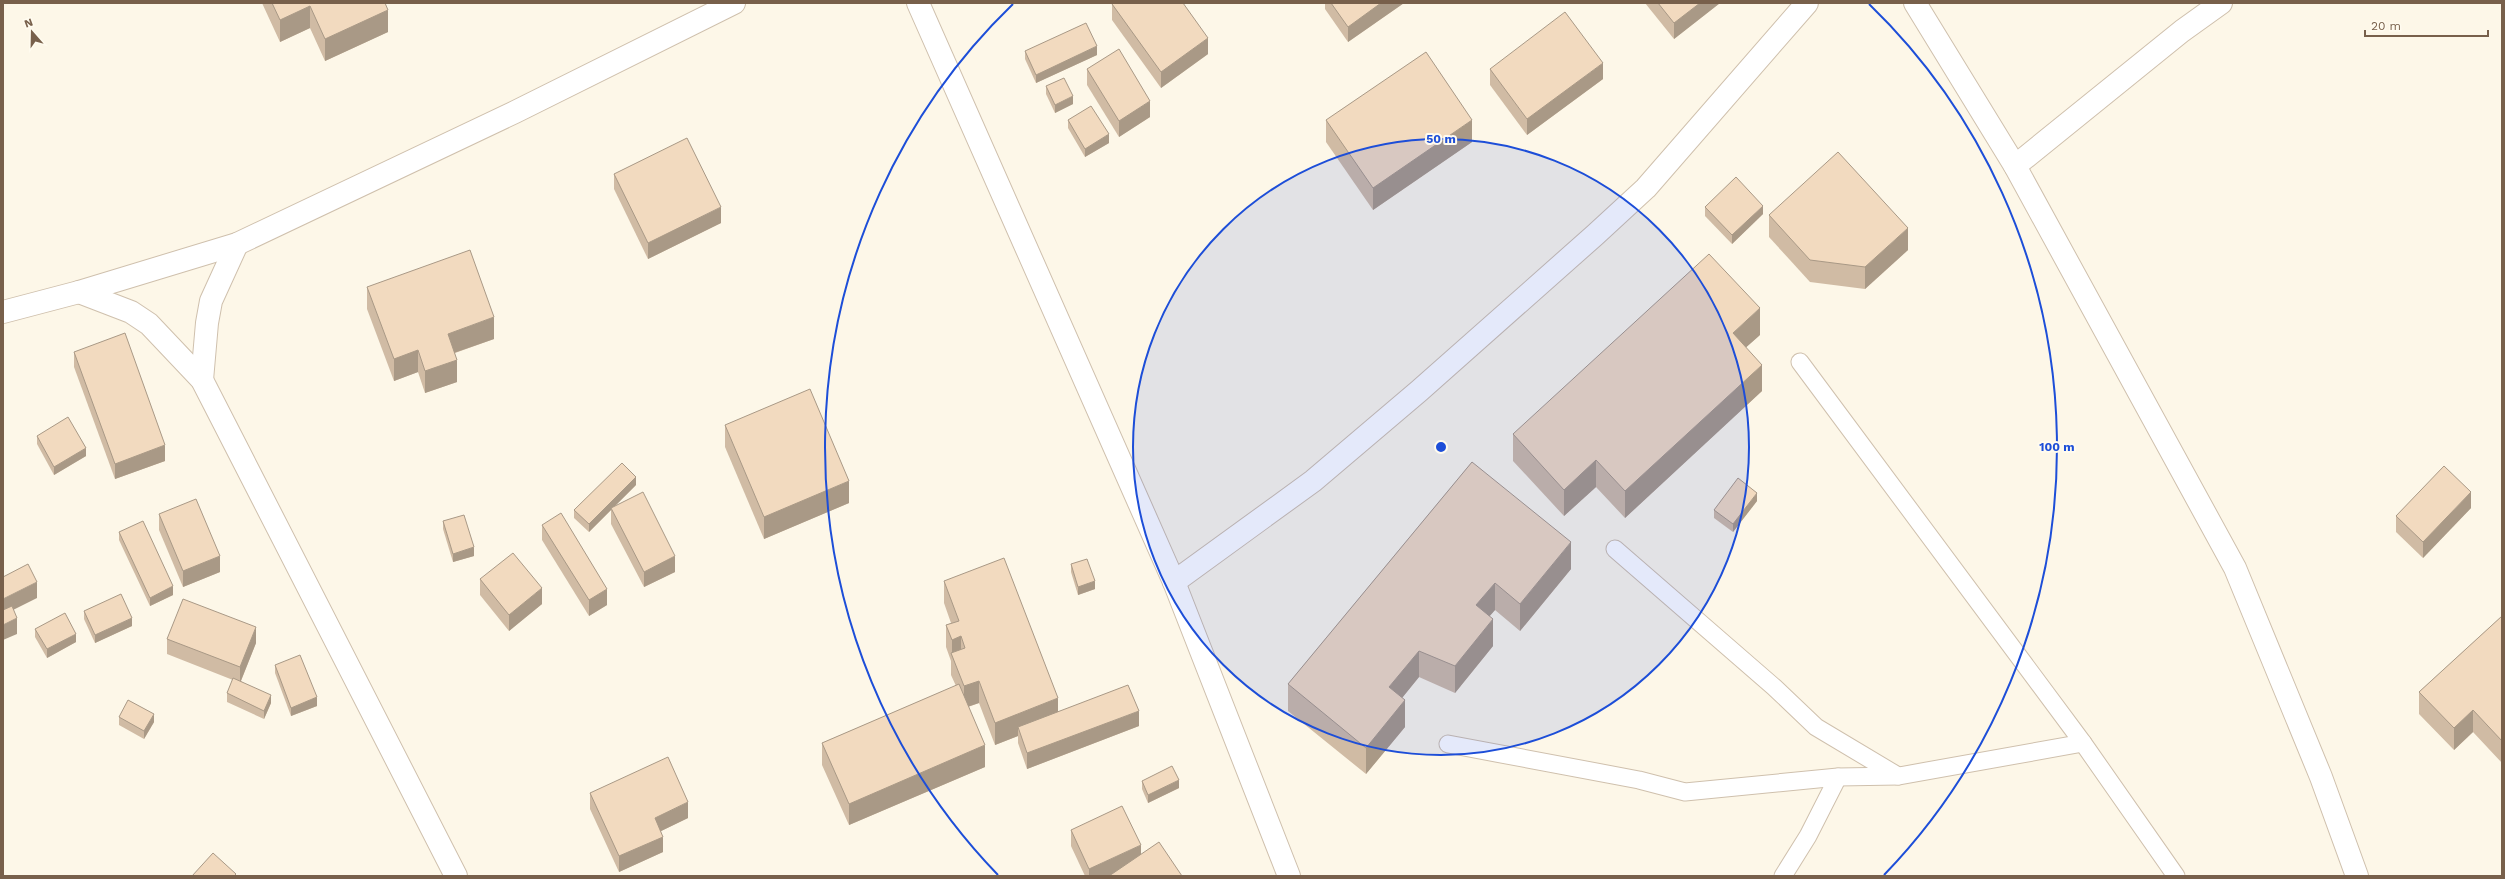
<svg xmlns="http://www.w3.org/2000/svg" width="2505" height="879" font-family="'Work Sans',sans-serif">
	<rect width="100%" height="100%" fill="#fdf7e8"/>
	<g fill="none" stroke-linecap="round" stroke-linejoin="round">
		<defs>
			<g id="service">
				<polyline points="1800,362 2083,743 2176,876"/>
				<polyline points="1615,549 1774,687 1816,727 1898,776"/>
				<polyline points="1448,744 1639,780 1685,792 1838,777 1899,776 2083,743"/>
				<polyline points="1783,876 1808,836 1838,777"/>
			</g>
			<g id="minor">
				<polyline points="1915,3 2015,166 2235,568 2321,777 2357,876"/>
				<polyline points="2015,166 2182,31 2221,3"/>
				<polyline points="79,292 131,312 149,324 202,380 456,876"/>
				<polyline points="3,312 79,292 237,244 515,112 734,3"/>
				<polyline points="202,380 207,323 211,301 237,244"/>
				<polyline points="1174,582 1313,481 1419,391 1595,235 1646,188 1807,3"/>
			</g>
			<polyline id="tertiary" points="918,3 1174,582 1289,876"/>
		</defs>
		<use href="#service" stroke="#cfc0ad" stroke-width="19"/>
		<use href="#minor" stroke="#cfc0ad" stroke-width="24"/>
		<use href="#tertiary" stroke="#cfc0ad" stroke-width="24"/>
		<use href="#service" stroke="#fff" stroke-width="17"/>
		<use href="#minor" stroke="#fff" stroke-width="22"/>
		<use href="#tertiary" stroke="#fff" stroke-width="22"/>
	</g>
	<g fill="#d0bba4">
		<polygon points="262,3 385,3 388,32 325,61 310,28 280,42"/>
		<polygon points="1325,3 1404,3 1348,42 1325,9"/>
		<polygon points="1645,3 1720,3 1674,39"/>
		<polygon points="1112,4 1208,54 1161,88 1112,20"/>
		<polygon points="1025,51 1097,55 1036,83 1025,59"/>
		<polygon points="1087,69 1150,117 1119,137 1087,85"/>
		<polygon points="1490,69 1603,79 1527,135 1490,85"/>
		<polygon points="1046,86 1073,104 1055,113 1046,94"/>
		<polygon points="1068,120 1109,143 1085,157 1068,128"/>
		<polygon points="1326,120 1472,142 1373,210 1326,142"/>
		<polygon points="614,174 721,223 648,259 614,189"/>
		<polygon points="1705,207 1763,214 1732,244 1705,216"/>
		<polygon points="1769,215 1908,250 1865,289 1810,282 1769,237"/>
		<polygon points="367,287 494,339 455,353 457,382 425,393 418,372 394,381 367,309"/>
		<polygon points="1760,335 1746,347 1762,391 1625,518 1596,487 1564,516 1513,461 1513,434"/>
		<polygon points="74,352 165,461 115,479 74,367"/>
		<polygon points="725,425 849,503 764,539 725,447"/>
		<polygon points="37,436 86,456 54,475 37,444"/>
		<polygon points="1472,462 1571,569 1520,631 1495,610 1489,616 1493,646 1455,693 1419,677 1402,698 1405,727 1366,774 1288,711 1288,684"/>
		<polygon points="636,485 614,507 675,572 644,587 611,524 611,510 589,532 574,518 574,510"/>
		<polygon points="1757,501 1733,532 1714,518 1714,510"/>
		<polygon points="2471,508 2423,558 2396,532 2396,516"/>
		<polygon points="159,514 220,572 183,587 159,530"/>
		<polygon points="443,521 474,556 453,562 443,529"/>
		<polygon points="542,525 607,605 589,616 542,540"/>
		<polygon points="119,532 173,595 150,606 119,540"/>
		<polygon points="1071,564 1095,589 1078,595 1071,572"/>
		<polygon points="480,579 542,604 509,631 480,595"/>
		<polygon points="944,581 1058,712 1139,726 1027,769 1018,743 1018,736 995,745 979,703 968,707 985,767 849,825 822,765 822,743 956,686 951,675 951,661 946,647 946,625 951,623 944,603"/>
		<polygon points="84,611 132,626 95,643 84,619"/>
		<polygon points="2502,616 2502,763 2473,732 2454,750 2419,714 2419,692"/>
		<polygon points="35,629 76,642 47,658 35,637"/>
		<polygon points="167,639 256,643 241,681 271,703 264,719 227,702 227,693 233,680 167,654"/>
		<polygon points="275,665 317,706 291,716 275,673"/>
		<polygon points="119,717 154,722 144,739 119,725"/>
		<polygon points="1142,781 1179,788 1148,803 1142,789"/>
		<polygon points="590,793 688,818 661,831 663,852 619,872 590,809"/>
		<polygon points="1071,830 1111,875 1109,876 1085,876 1071,846"/>
	</g>
	<g fill="#a99986">
		<polygon points="1381,3 1404,3 1348,42 1348,27"/>
		<polygon points="1700,3 1720,3 1674,39 1674,23"/>
		<polygon points="310,6 310,28 280,42 280,20"/>
		<polygon points="388,10 388,32 325,61 325,39"/>
		<polygon points="1208,38 1208,54 1161,88 1161,72"/>
		<polygon points="1097,46 1097,55 1036,83 1036,75"/>
		<polygon points="1603,63 1603,79 1527,135 1527,119"/>
		<polygon points="1073,96 1073,104 1055,113 1055,105"/>
		<polygon points="1150,101 1150,117 1119,137 1119,121"/>
		<polygon points="1472,120 1472,142 1373,210 1373,188"/>
		<polygon points="1109,134 1109,143 1085,157 1085,149"/>
		<polygon points="1763,206 1763,214 1732,244 1732,235"/>
		<polygon points="721,207 721,223 648,259 648,243"/>
		<polygon points="1908,228 1908,250 1865,289 1865,267"/>
		<polygon points="1760,308 1760,335 1733,359 1733,333"/>
		<polygon points="494,317 494,339 448,355 448,334"/>
		<polygon points="418,350 418,372 394,381 394,359"/>
		<polygon points="457,360 457,382 425,393 425,371"/>
		<polygon points="1762,365 1762,391 1625,518 1625,491"/>
		<polygon points="165,445 165,461 115,479 115,464"/>
		<polygon points="86,448 86,456 54,475 54,467"/>
		<polygon points="1596,460 1596,487 1564,516 1564,490"/>
		<polygon points="636,477 636,485 612,509 611,508 611,510 589,532 589,524"/>
		<polygon points="849,481 849,503 764,539 764,517"/>
		<polygon points="2471,492 2471,508 2423,558 2423,542"/>
		<polygon points="1757,493 1757,501 1733,532 1733,524"/>
		<polygon points="1571,542 1571,569 1520,631 1520,604"/>
		<polygon points="474,547 474,556 453,562 453,554"/>
		<polygon points="220,556 220,572 183,587 183,571"/>
		<polygon points="675,556 675,572 644,587 644,572"/>
		<polygon points="1095,581 1095,589 1078,595 1078,587"/>
		<polygon points="37,582 37,598 3,615 3,599"/>
		<polygon points="1495,583 1495,610 1476,632 1476,605"/>
		<polygon points="173,586 173,595 150,606 150,598"/>
		<polygon points="542,588 542,604 509,631 509,615"/>
		<polygon points="607,589 607,605 589,616 589,600"/>
		<polygon points="17,618 17,634 3,640 3,625"/>
		<polygon points="132,618 132,626 95,643 95,635"/>
		<polygon points="1493,619 1493,646 1455,693 1455,666"/>
		<polygon points="256,627 256,643 240,683 240,667"/>
		<polygon points="76,634 76,642 47,658 47,649"/>
		<polygon points="961,636 961,658 952,654 952,640"/>
		<polygon points="1419,651 1419,677 1389,714 1389,687"/>
		<polygon points="979,681 979,703 964,708 964,686"/>
		<polygon points="271,695 271,703 264,719 264,711"/>
		<polygon points="317,697 317,706 291,716 291,708"/>
		<polygon points="1058,698 1058,720 1018,727 1018,736 995,745 995,723"/>
		<polygon points="1405,700 1405,727 1366,774 1366,748"/>
		<polygon points="2473,710 2473,732 2454,750 2454,728"/>
		<polygon points="1139,711 1139,726 1027,769 1027,753"/>
		<polygon points="154,714 154,722 144,739 144,731"/>
		<polygon points="985,745 985,767 849,825 849,804"/>
		<polygon points="1179,780 1179,788 1148,803 1148,795"/>
		<polygon points="688,802 688,818 655,834 655,818"/>
		<polygon points="663,837 663,852 619,872 619,856"/>
		<polygon points="1141,845 1141,861 1109,876 1089,876 1089,869"/>
	</g>
	<g fill="#f2dabf" stroke="#a99986">
		<polygon points="272,3 385,3 388,10 325,39 310,6 280,20"/>
		<polygon points="1113,3 1183,3 1208,38 1161,72 1112,4"/>
		<polygon points="1331,3 1381,3 1348,27"/>
		<polygon points="1658,3 1700,3 1674,23"/>
		<polygon points="1565,12 1603,63 1527,119 1490,69"/>
		<polygon points="1086,23 1097,46 1036,75 1025,51"/>
		<polygon points="1119,49 1150,101 1119,121 1087,69"/>
		<polygon points="1426,52 1472,120 1373,188 1326,120"/>
		<polygon points="1064,78 1073,96 1055,105 1046,86"/>
		<polygon points="1091,106 1109,134 1085,149 1068,120"/>
		<polygon points="687,138 721,207 648,243 614,174"/>
		<polygon points="1838,152 1908,228 1865,267 1810,260 1769,215"/>
		<polygon points="1736,177 1763,206 1732,235 1705,207"/>
		<polygon points="470,250 494,317 448,334 457,360 425,371 418,350 394,359 367,287"/>
		<polygon points="1709,254 1760,308 1733,333 1762,365 1625,491 1596,460 1564,490 1513,434"/>
		<polygon points="125,333 165,445 115,464 74,352"/>
		<polygon points="810,389 849,481 764,517 725,425"/>
		<polygon points="68,417 86,448 54,467 37,436"/>
		<polygon points="1472,462 1571,542 1520,604 1495,583 1476,605 1493,619 1455,666 1419,651 1389,687 1405,700 1366,748 1288,684"/>
		<polygon points="622,463 636,477 589,524 574,510"/>
		<polygon points="2444,466 2471,492 2423,542 2396,516"/>
		<polygon points="1738,478 1757,493 1733,524 1714,510"/>
		<polygon points="643,492 675,556 644,572 611,508"/>
		<polygon points="196,499 220,556 183,571 159,514"/>
		<polygon points="561,513 607,589 589,600 542,525"/>
		<polygon points="464,515 474,547 453,554 443,521"/>
		<polygon points="143,521 173,586 150,598 119,532"/>
		<polygon points="513,553 542,588 509,615 480,579"/>
		<polygon points="1004,558 1058,698 995,723 979,681 964,686 951,653 965,648 961,636 952,640 946,625 959,621 944,581"/>
		<polygon points="1087,559 1095,581 1078,587 1071,564"/>
		<polygon points="28,564 37,582 3,599 3,577"/>
		<polygon points="121,594 132,618 95,635 84,611"/>
		<polygon points="183,599 256,627 240,667 167,639"/>
		<polygon points="12,606 17,618 3,625 3,610"/>
		<polygon points="65,613 76,634 47,649 35,629"/>
		<polygon points="2502,616 2502,741 2473,710 2454,728 2419,692"/>
		<polygon points="300,655 317,697 291,708 275,665"/>
		<polygon points="233,678 271,695 264,711 227,693"/>
		<polygon points="959,684 985,745 849,804 822,743"/>
		<polygon points="1128,685 1139,711 1027,753 1018,727"/>
		<polygon points="128,700 154,714 144,731 119,717"/>
		<polygon points="668,757 688,802 655,818 663,837 619,856 590,793"/>
		<polygon points="1172,766 1179,780 1148,795 1142,781"/>
		<polygon points="1122,806 1141,845 1089,869 1071,830"/>
		<polygon points="1159,842 1182,876 1109,876"/>
		<polygon points="213,853 236,874 234,876 192,876"/>
	</g>
	<circle cx="1441" cy="447" r="308" fill="#1d4ed8" fill-opacity=".12"/>
	<g fill="none" stroke="#1d4ed8" stroke-width="2">
		<circle cx="1441" cy="447" r="308"/>
		<path d="M998 875A616 616 0 0 1 1013 4M1869 4A616 616 0 0 1 1884 875"/>
	</g>
	<circle cx="1441" cy="447" r="6" fill="#1d4ed8" stroke="#fffbef" stroke-width="2"/>
	<g font-size="12" text-anchor="middle" font-weight="bold" fill="#1d4ed8" stroke="#fffbef" stroke-width="4" stroke-linejoin="round" paint-order="stroke">
		<text x="1441" y="143">50 m</text>
		<text x="2057" y="451">100 m</text>
	</g>
	<rect width="2505" height="879" fill="none" stroke="#78604b" stroke-width="8"/>
	<g transform="translate(32 32) rotate(340)" stroke="#fffbef" stroke-width="3" paint-order="stroke">
	<path d="M0-3L7 15L0 10L-7 15Z" fill="#78604b"/>
	<text y="-6" font-size="11" font-weight="bold" text-anchor="middle" fill="#78604b">N</text>
	</g>
	<path d="M2365 30v6h123v-6" fill="none" stroke="#78604b" stroke-width="2"/>
	<text x="2371" y="30" font-size="12" fill="#78604b" stroke="#fffbef" stroke-width="3" paint-order="stroke">20 m</text>
</svg>
